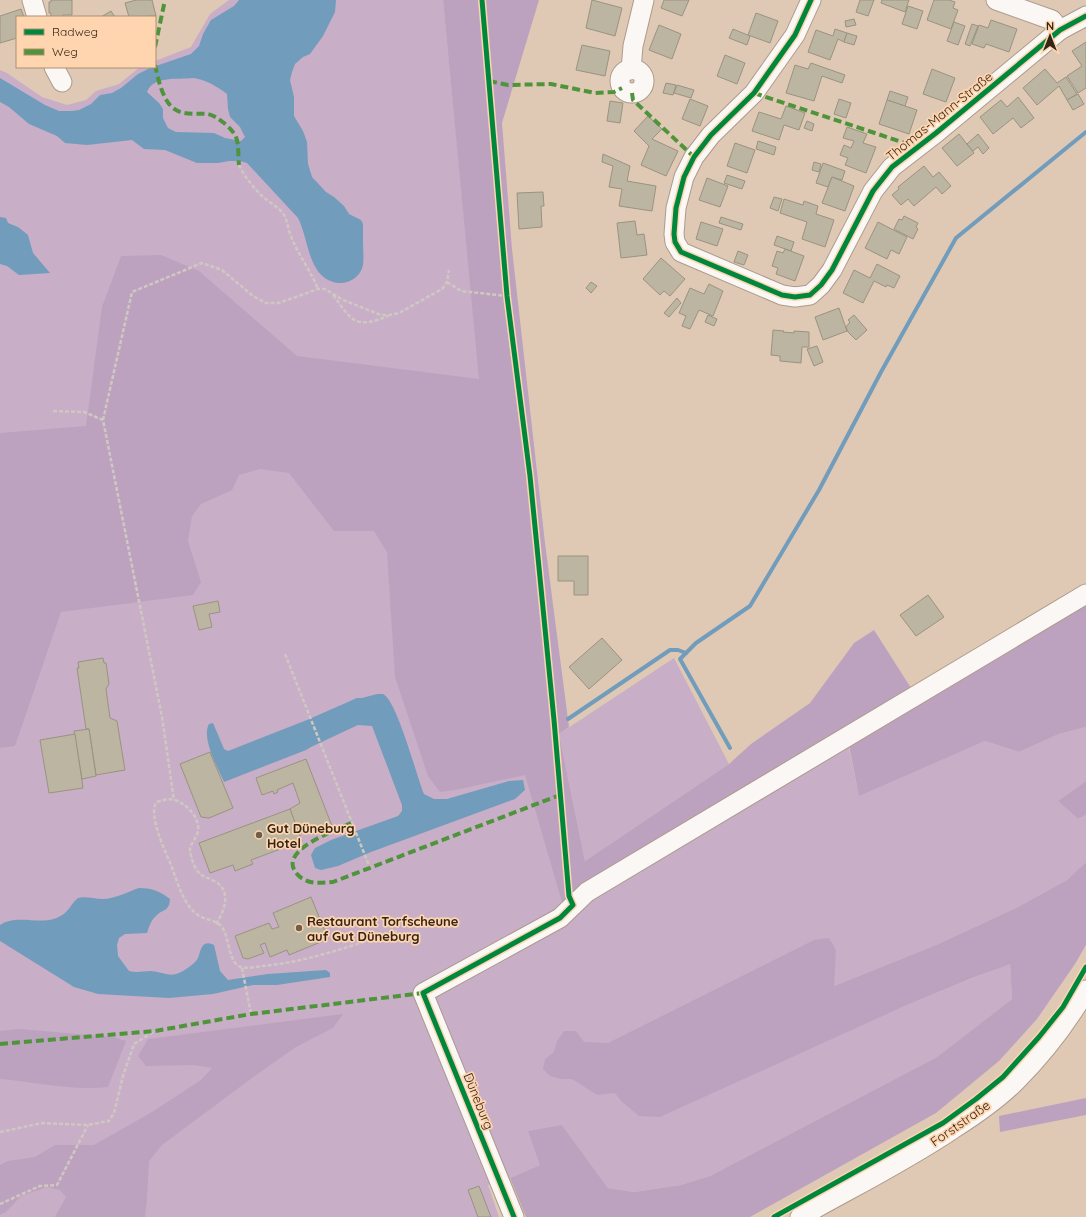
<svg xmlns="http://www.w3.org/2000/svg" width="1086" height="1217" font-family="Quicksand,sans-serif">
	<rect width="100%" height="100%" fill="#dfc9b4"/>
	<g fill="#c8aec7">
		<polygon points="229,0 443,0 480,380 564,908 847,740 859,795 985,741 1019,752 1059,734 1086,727 1086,781 1058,801 1078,819 1086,815 1086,862 1067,880 1016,908 936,945 834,986 900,1008 1010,963 1012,999 937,1057 710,1176 681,1185 634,1192 608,1188 562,1125 540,1165 510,1178 488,1185 499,1217 0,1217 0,70 7,73 42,97 67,105 86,100 96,91 119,84 140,67 155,67 155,61 191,47 210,14"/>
		<polygon points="674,658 729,764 585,861 559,734"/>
	</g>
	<g fill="#bda2bf">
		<polygon points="443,0 539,0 502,123 512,249 545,543 569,727 559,734 585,861 729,764 751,744 810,703 854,643 874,630 918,699 1086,601 1086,727 1059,734 1019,752 985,741 859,796 848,741 564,909 525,775 455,790 440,792 428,776 395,677 387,552 374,531 334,531 289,473 260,469 239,475 232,490 201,504 192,516 188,541 201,582 193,595 61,612 15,746 0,748 0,433 86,426 102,307 121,256 161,255 199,271 297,356 479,379"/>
		<polygon points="1086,781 1086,815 1078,819 1058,801"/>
		<polygon points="1086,862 1086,945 1075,964 1037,1019 999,1061 936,1113 750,1217 526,1217 510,1178 540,1165 528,1131 562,1125 608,1188 634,1192 681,1185 710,1176 937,1057 1012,999 1010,964 975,977 900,1008 660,1117 639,1116 621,1101 615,1093 597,1095 572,1079 561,1079 550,1076 543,1069 545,1059 554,1052 557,1041 564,1031 576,1031 584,1042 608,1043 814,940 829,938 836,950 834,986 936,945 1016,908 1067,880"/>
		<polygon points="343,1014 333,1028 296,1047 252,1078 162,1145 149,1161 147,1198 145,1217 55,1217 66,1197 60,1190 47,1187 21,1196 6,1212 0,1215 0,1165 8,1161 35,1157 55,1145 94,1145 152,1112 201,1080 212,1068 194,1065 146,1066 138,1056 148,1039"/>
		<path d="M19 1029 113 1037 126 1041 108 1087C72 1091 36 1082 0 1079V1031Z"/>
		<polygon points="1086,1098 1086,1115 1000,1132 999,1116"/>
	</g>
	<g fill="#729cbb" fill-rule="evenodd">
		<path d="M239 0H336L335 12 323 36 310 54 303 57 295 64 292 72 290 80 294 97V116L303 131 307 142 308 164 312 177 326 192 334 197 344 206 349 214 361 220 363 224C363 230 363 237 363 243 363 250 364 258 363 265 361 276 350 284 338 283 329 282 320 276 316 268 307 253 306 234 298 218L247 163 240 161H229L218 163H197L165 150 144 149 132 140 87 145 65 143 57 136 29 124 9 107 0 102V78L45 105 59 111H72L79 110 91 104 100 95 112 93 121 88 138 74 150 68 191 54 199 46 203 34 211 20 234 6ZM193 78C205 79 218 87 227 94L228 109 230 117 240 127 245 137 241 141 225 138 214 133 176 132 168 128 163 118V109L159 103 147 92C154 75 178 80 193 78Z"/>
		<polygon points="0,217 6,218 8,223 18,227 28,235 33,253 50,273 19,275 7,266 0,264"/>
		<path d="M377 694C379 694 381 694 383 694 397 700 417 778 424 794L434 799H447L509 781 523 780 525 790 515 799 371 852 338 866 321 870 315 868 311 855 315 848 331 840 398 816 402 811V805L372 726 358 725 311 747 306 750 224 782C218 768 201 738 209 724L213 723 224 749 228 751 307 720 357 698H362Z"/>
		<path d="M139 888C151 888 160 891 170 899 169 912 164 908 156 916 151 920 149 927 147 933L125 934 119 938 117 945 118 956 129 971C137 973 143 971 151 971 169 973 171 980 189 967 192 965 196 962 198 958 201 951 201 939 214 945L220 971 228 980 268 974 326 970 330 973V977L277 985H253L213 994 169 998 98 994 74 987 0 941V925C20 912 47 930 66 912 70 908 73 902 78 898 86 896 94 899 103 899 115 899 127 892 139 888Z"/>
	</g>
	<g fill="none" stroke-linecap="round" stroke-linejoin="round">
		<g stroke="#729cbb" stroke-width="4">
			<polyline points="686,653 680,659 730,748"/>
			<polyline points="568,719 670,650 678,650 686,653 696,643 750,606 819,490 881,372 956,238 1086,132"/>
		</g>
	</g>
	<g fill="#bbb5a2" stroke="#999380">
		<polygon points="51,0 72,0 72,15 63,15 63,17 51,17 51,13 49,13 49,2 51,2"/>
		<polygon points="136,0 152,0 156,16 129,17 125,3"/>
		<polygon points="592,0 622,8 615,36 586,28"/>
		<polygon points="664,0 689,0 682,16 661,8"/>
		<polygon points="860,0 874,0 868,16 856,12"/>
		<polygon points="882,0 909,0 905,12 881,3"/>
		<polygon points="934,0 949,0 955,2 953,8 958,10 951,29 927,20"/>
		<polygon points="908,6 923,11 917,29 902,24"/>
		<polygon points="21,9 24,17 17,17 17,38 0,43 0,16"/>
		<polygon points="111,11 115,17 101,17"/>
		<polygon points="756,13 778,21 770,43 748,35"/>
		<polygon points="854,19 856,25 846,27 845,21"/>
		<polygon points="991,20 1017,29 1009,52 986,44 984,48 972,44 979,25 988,28"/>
		<polygon points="954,22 965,26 958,45 947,41"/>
		<polygon points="972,24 978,26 970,46 965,44"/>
		<polygon points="659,25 681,34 672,59 649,50"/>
		<polygon points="733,29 750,36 747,45 729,38"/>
		<polygon points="835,29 847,33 844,42 838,39 830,60 808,52 816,30 833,36"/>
		<polygon points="847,33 857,36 854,45 844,42"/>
		<polygon points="1086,42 1086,88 1078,93 1067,76 1082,66 1072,51"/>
		<polygon points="582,45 610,51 605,76 576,70"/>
		<polygon points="725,55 745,63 737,84 717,76"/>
		<polygon points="811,63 845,75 842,83 822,76 814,101 786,93 795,65 808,69"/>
		<polygon points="932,69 955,78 946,102 923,94"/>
		<polygon points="1045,69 1057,83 1066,77 1077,94 1067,100 1059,86 1037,105 1023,88"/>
		<polygon points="666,83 676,85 673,95 663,93"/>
		<polygon points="677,85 694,90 691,98 674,93"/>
		<polygon points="890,91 908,97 905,106 887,100"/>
		<polygon points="1078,94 1084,104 1073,110 1067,100"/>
		<polygon points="1018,97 1034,118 1021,128 1013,118 993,134 980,117 1001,100 1007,107"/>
		<polygon points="690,99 708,106 700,126 682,119"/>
		<polygon points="839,99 851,103 846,118 834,114"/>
		<polygon points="887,100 917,110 909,134 879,124"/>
		<polygon points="610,101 623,103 620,123 607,121"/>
		<polygon points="786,106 805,113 799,130 784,125 779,140 752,131 759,112 781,119"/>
		<polygon points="648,116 662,129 652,139 678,151 666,176 641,165 649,146 634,131"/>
		<polygon points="807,121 814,124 812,131 804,128"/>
		<polygon points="847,127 867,134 863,143 876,147 866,173 845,165 848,158 840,155 844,145 851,148 854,141 843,138"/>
		<polygon points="959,134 974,153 957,166 942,148"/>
		<polygon points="978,134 989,148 983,154 978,147 973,151 967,144"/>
		<polygon points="758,141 776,147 774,155 756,149"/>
		<polygon points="735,143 755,150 747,173 727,166"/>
		<polygon points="603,154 630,166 627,181 656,186 652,211 619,206 622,189 609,187 613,166 602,162"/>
		<polygon points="814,162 821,164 819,172 812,170"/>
		<polygon points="823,163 845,171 842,180 832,177 828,187 816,183"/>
		<polygon points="924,166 933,177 939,172 951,186 942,194 936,187 914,206 908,199 901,205 892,195 899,189 898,187"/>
		<polygon points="727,175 745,181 742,189 724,183"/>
		<polygon points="832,177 854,186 845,211 822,203"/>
		<polygon points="707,178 728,186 720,207 699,200"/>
		<polygon points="543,192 544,206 541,206 542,227 519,229 517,193"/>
		<polygon points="774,197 782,199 778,211 770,208"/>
		<polygon points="784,199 803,205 804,201 818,206 816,214 834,220 825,247 802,239 807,222 780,213"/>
		<polygon points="904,216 918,223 916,227 918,229 913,239 894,229 899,219 902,220"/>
		<polygon points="721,217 743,224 741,230 719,223"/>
		<polygon points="635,221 637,235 644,234 647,255 621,258 617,223"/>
		<polygon points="701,222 723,229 717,246 696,239"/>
		<polygon points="878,222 907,237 899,254 891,250 887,259 865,248"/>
		<polygon points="777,236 794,242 791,251 774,245"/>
		<polygon points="785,249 804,256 795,281 776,274 778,268 772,266 777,251 783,253"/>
		<polygon points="738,251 748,255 744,265 734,262"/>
		<polygon points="661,258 685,279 670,296 664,291 660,295 643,279"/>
		<polygon points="877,264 900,276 894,288 887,285 886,287 874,281 863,303 843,293 854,270 870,278"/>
		<polygon points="591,282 597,286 591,293 586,288"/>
		<polygon points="709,284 723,291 713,316 699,310 690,329 682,326 686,316 679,313 690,288 704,294"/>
		<polygon points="677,298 681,303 669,317 664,313"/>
		<polygon points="839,308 847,331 823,340 815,317"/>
		<polygon points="708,315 717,319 714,326 705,322"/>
		<polygon points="854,315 867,330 856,340 848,332 846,327 850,322 848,320"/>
		<polygon points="773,330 784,331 783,332 794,333 794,331 809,332 809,347 802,347 801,363 780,361 780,356 771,355"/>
		<polygon points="817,346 823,362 814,366 807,349"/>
		<polygon points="558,556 588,556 588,595 574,595 574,581 558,581"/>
		<polygon points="928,595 944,617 916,636 900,615"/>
		<polygon points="218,601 220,612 209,614 212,627 199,630 193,606"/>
		<polygon points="602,638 622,660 589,689 569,667"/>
		<polygon points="103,658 104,663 106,663 109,684 106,689 110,718 117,721 125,770 96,775 89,729 86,729 77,668 79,668 78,662"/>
		<polygon points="89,729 96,776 82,779 74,731"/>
		<polygon points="75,734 83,788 49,793 40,740"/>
		<polygon points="210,752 233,808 209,818 201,817 180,764"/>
		<polygon points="306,759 332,826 310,834 307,825 297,829 290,809 300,803 293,783 277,790 278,792 274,794 273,791 262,795 256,778"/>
		<polygon points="290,809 302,841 251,860 253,864 235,871 233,865 210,873 199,843"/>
		<polygon points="311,897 328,939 289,955 287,950 270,957 265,943 260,945 264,953 248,959 243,958 235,936 269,923 272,929 279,927 273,913"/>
		<polygon points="479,1186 491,1217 478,1217 468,1190"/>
	</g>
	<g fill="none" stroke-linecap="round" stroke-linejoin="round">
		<defs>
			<g id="minor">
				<polyline points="32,0 37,17"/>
				<polyline points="811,0 795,35 754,93 711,135 694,157 684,177 676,208 674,234 675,242 681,252 782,295 795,297 810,295 821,285 832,270 873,191 892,167 936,133 1060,30 1086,16"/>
				<polyline points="996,0 1052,20 1060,30"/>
				<polyline points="54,67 62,82"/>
				<circle cx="632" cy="81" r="12"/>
				<polyline points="631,70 633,46 644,0"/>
				<polyline points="514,1217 423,993 560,918 587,892 1086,594"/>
				<path d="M800 1217C851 1188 904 1162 953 1129 975 1115 997 1100 1016 1081 1043 1054 1067 1023 1086 990"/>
			</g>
		</defs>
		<use href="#minor" stroke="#ac9b8b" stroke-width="21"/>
		<g stroke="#cfc8c2" stroke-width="2.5" stroke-dasharray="4 2" stroke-linecap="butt">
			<path d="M239 165C244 176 253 187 261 195 267 201 275 205 281 211 288 218 287 228 291 236 298 255 311 271 318 289"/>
			<polyline points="447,282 461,291 507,296"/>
			<path d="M333 295C352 320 354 330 388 316"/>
			<polyline points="53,411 84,412 103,420 162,717 174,800"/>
			<polyline points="103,420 132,292 202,263 222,270 253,296 266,303 279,303 318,289 325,289 343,300 381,315 390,315 399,313 442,289 447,282 449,270"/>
			<polyline points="285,654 370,868"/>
			<path d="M216 924C225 910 232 890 214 881 209 878 204 877 200 874 194 868 190 856 190 848 192 842 197 837 198 831 200 818 187 804 175 800 169 798 163 800 157 802 155 804 154 807 154 810 154 828 164 848 171 865 175 875 178 886 183 896 186 902 190 908 195 913 203 920 213 919 220 925 230 933 227 963 241 967 247 969 255 967 262 966 308 962 353 945 397 931"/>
			<polyline points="242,968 251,1014"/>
			<polyline points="0,1132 42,1123 88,1125 109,1121 114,1113 123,1076 134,1044 155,1031"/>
			<polyline points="0,1204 40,1186 57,1185 88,1125"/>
		</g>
		<use href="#minor" stroke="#faf7f4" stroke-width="19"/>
		<g stroke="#4f943b" stroke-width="4" stroke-dasharray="8 4" stroke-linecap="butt">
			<polyline points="155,47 165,0"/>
			<path d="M155 65C158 78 162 99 173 108 183 116 196 113 208 114 217 116 233 129 236 137 239 145 238 157 239 165"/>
			<polyline points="489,81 508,85 551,84 595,93 614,92 622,88"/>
			<polyline points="632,93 633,100 694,157"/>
			<polyline points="754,93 917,147"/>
			<path d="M351 823C337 830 274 851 298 875 308 885 320 883 333 882L560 795"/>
			<polyline points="0,1044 155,1031 251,1014 423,993"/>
		</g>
		<defs>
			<g id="cycleway">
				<polyline points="482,0 507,296 530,476 554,720 569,896 573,905 560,918 423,993 514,1217"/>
				<polyline points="811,0 795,35 754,93 711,135 694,157 684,177 676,208 674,234 675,242 681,252 782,295 795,297 810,295 821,285 832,270 873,191 892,167 936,133 1060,30 1086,16"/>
				<polyline points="774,1217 943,1123 976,1099 1003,1077 1039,1037 1063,1007 1086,967"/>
			</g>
		</defs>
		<use href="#cycleway" stroke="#fed5af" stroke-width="8"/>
		<use href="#cycleway" stroke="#00873e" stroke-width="5"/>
	</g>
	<g fill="#705e4d" stroke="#fed5af" stroke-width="1.5">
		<circle cx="259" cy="835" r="4"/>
		<circle cx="299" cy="928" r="4"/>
	</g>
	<g text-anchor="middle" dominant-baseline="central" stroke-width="3.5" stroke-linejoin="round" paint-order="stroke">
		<g font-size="13" fill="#342516" stroke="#fed5af">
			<text transform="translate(939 116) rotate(-39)">Thomas-Mann-Straße</text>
			<text transform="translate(479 1101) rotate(68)">Düneburg</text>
			<text transform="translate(960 1123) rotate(-35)">Forststraße</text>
		</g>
		<g font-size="13" font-weight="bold" fill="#342516" stroke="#fed5af" text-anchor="start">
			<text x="267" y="828">Gut Düneburg<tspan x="267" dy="15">Hotel</tspan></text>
			<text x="307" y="921">Restaurant Torfscheune<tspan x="307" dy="15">auf Gut Düneburg</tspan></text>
		</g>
	</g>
	<rect x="16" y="16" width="140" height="52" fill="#fed5af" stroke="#ad8f72"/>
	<rect x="24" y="29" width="20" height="6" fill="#00873e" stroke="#ad8f72"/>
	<text x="52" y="36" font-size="12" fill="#342516">Radweg</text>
	<rect x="24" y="49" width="20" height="6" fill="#4f943b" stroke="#ad8f72"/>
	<text x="52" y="56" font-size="12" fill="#342516">Weg</text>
	<g transform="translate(1050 36)" stroke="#fed5af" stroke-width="3" paint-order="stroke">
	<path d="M0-3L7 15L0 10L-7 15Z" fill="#342516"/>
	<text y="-6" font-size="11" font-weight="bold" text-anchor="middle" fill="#342516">N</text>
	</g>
</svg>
